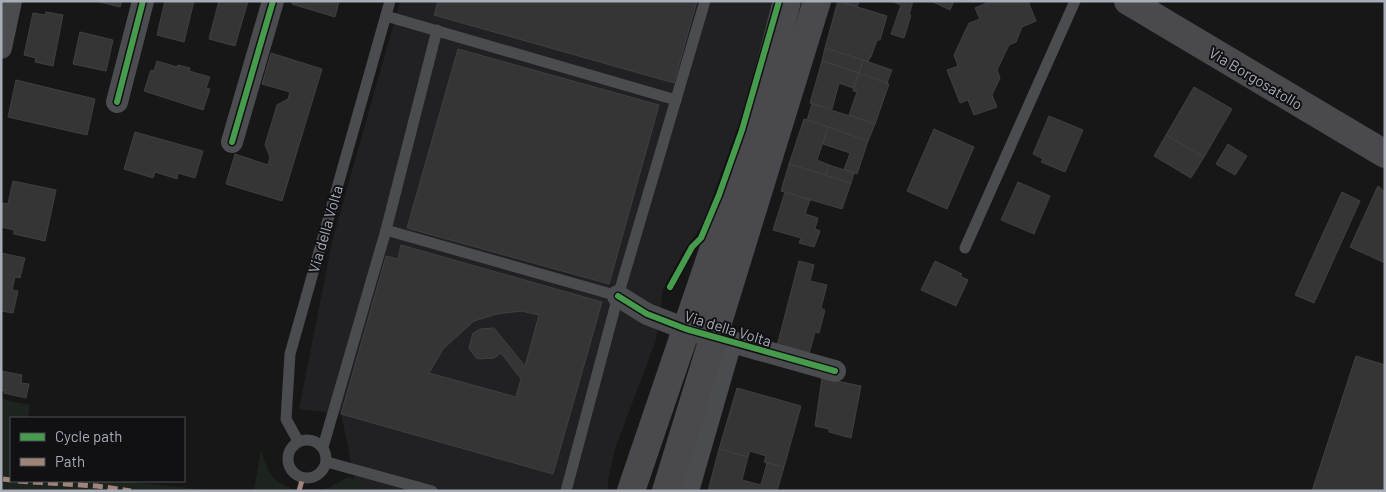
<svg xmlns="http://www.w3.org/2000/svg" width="1386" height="492" font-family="Barlow,sans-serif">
	<rect width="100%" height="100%" fill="#171717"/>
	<polygon fill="#212123" points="400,1 776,1 748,98 703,224 682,254 663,289 656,340 616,446 608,480 608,491 349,491 354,476 341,414 299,409 332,242"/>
	<g fill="#1d241e">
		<polygon points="1,399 30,405 28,418 11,418 11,481 123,481 215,491 16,491 1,489"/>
		<path d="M261 450C270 477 271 482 300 491H254Z"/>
		<polygon points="348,477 363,483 361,491 318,491 330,487"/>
	</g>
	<g fill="#353536" stroke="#3f4043" fill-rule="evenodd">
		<polygon points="96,1 122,1 120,7"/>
		<polygon points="165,1 194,1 184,42 157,35"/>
		<polygon points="219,1 248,1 235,46 209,39"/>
		<polygon points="292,1 339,1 335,17 292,4"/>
		<polygon points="438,1 697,1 674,83 434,15"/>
		<polygon points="838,1 887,16 880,40 877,40 871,57 870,57 868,62 825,48"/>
		<polygon points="839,1 859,1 857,7"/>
		<polygon points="891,1 913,1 909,15 911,15 904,38 891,34 901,5"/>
		<polygon points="931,1 954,1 950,10"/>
		<polygon points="991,1 1028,1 1036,21 1022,27 1016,42 1009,45 997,70 1000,78 992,95 997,107 974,115 968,100 960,103 947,70 958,66 954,55 969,23 980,19 975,8"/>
		<polygon points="46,12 63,15 53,66 35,62 36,58 24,55 33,13 45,15"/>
		<polygon points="80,32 113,40 106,71 73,64"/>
		<polygon points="825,48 863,60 859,73 822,61"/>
		<polygon points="458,49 659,105 609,284 407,228"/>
		<polygon points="271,53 322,69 282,201 226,184 235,154 268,165 270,157 265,145 277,105 288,99 290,92 262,84"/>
		<polygon points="863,60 892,70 887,83 859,73"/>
		<polygon points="157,61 177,67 178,65 190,68 189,71 210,77 206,88 210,89 203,110 144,91 151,70 154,71"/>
		<polygon points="822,61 859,73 853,88 839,83 832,109 810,103"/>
		<polygon points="859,73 889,84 875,124 849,115 857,92 853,91"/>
		<polygon points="16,80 95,99 87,135 8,117"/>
		<polygon points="1194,87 1232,109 1204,157 1166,135"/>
		<polygon points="812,104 875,124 868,141 807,120"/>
		<polygon points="1049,116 1083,130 1065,172 1041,162 1043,159 1033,154"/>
		<polygon points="804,119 828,127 817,160 829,165 825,175 789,164"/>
		<polygon points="828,127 868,141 857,174 844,170 850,153 823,144"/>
		<polygon points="934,129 974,147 947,209 907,191"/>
		<polygon points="135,132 203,151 195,178 178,173 177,179 155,172 153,178 124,169"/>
		<polygon points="1166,135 1204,157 1191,178 1154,156"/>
		<polygon points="1228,144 1247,156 1235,175 1216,164"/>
		<polygon points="789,164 851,183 842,209 781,191"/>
		<polygon points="829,165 854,173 851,183 825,175"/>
		<polygon points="13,181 56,190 45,241 14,234 14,230 1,227 2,203 8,204"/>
		<polygon points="1018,182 1050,196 1034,234 1001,220"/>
		<polygon points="1378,186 1385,192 1385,263 1350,247"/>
		<polygon points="785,192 810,200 805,214 818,218 815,229 820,231 814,247 799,243 801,238 773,230"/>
		<polygon points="1342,192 1360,201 1314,303 1295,295"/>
		<path d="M401 245 602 302 553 474 341 414 386 256 398 259ZM521 311 539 315 525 366 494 328 480 329 473 333 469 348 476 358 480 359 494 358 501 353 521 379 516 397 429 373 443 349 474 321 497 314Z"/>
		<polygon points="1,253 25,258 20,278 15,277 12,290 18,291 13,313 1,311"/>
		<polygon points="799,261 814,265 810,281 827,285 821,308 825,310 819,333 815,332 809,354 777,346"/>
		<polygon points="935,261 962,274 960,276 968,280 956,306 921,290"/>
		<polygon points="1356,356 1385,365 1385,491 1312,491"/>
		<polygon points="1,371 22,375 21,383 29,384 26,398 4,393 5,391 1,390"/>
		<polygon points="822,378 861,386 851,438 829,432 829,429 815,426"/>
		<polygon points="737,388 801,406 784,467 764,462 766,456 750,451 748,457 719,449"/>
		<polygon points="719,449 748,457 742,480 761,485 767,463 784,467 777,491 708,491"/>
	</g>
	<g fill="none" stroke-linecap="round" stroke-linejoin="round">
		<g stroke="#4b4c50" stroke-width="11">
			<polyline points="386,16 676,100"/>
			<polyline points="386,230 618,296"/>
			<polyline points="965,248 1075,1"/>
			<circle cx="307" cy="459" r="19"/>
			<polyline points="298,441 286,419 290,354 390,1"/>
			<polyline points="323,447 386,230 437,30"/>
			<polyline points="327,462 432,491"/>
			<polyline points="566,491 618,296 705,1"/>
		</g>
		<g stroke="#4b4c50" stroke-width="22">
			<polyline points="1,48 11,1"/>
			<polyline points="117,102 143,1"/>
			<polyline points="232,142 273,1"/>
			<polyline points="618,296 647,314 686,329 835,371"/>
			<polyline points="688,491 731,342"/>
		</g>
		<g stroke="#4a4a4e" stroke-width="28">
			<polyline points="1128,1 1385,154"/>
			<polyline points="631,491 721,227 742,175 787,1"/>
			<polyline points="666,491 817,1"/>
		</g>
		<g stroke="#a18479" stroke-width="5" stroke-dasharray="10 5" stroke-linecap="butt">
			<polyline points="3,479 11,480"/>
			<polyline points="18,481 97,486 131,491"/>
			<polyline points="299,491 303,477"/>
		</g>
		<defs>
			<g id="cycleway">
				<polyline points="117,102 143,1"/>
				<polyline points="232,142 273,1"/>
				<polyline points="670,287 692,247 701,238 719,195 742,130 779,1"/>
				<polyline points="618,296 647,314 686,329 835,371"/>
			</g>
		</defs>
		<use href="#cycleway" stroke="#111113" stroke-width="9"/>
		<use href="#cycleway" stroke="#469c4c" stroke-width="6"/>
	</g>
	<g text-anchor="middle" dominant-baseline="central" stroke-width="4" stroke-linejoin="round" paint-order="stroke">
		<g font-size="15" fill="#a8adb8" stroke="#111113">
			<text transform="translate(1256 78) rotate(31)">Via Borgosatollo</text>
			<text transform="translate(325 229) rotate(-74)">Via della Volta</text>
			<text transform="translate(728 328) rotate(17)">Via della Volta</text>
		</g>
	</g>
	<rect width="1386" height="492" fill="none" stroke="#a8adb8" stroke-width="5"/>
	<rect x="10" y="417" width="175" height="65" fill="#111113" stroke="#4d4f55"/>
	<rect x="20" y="433" width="25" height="8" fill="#469c4c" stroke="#4d4f55"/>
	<text x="55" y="442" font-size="15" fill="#a8adb8">Cycle path</text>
	<rect x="20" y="458" width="25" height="8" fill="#a18479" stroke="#4d4f55"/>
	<text x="55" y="467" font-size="15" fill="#a8adb8">Path</text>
</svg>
